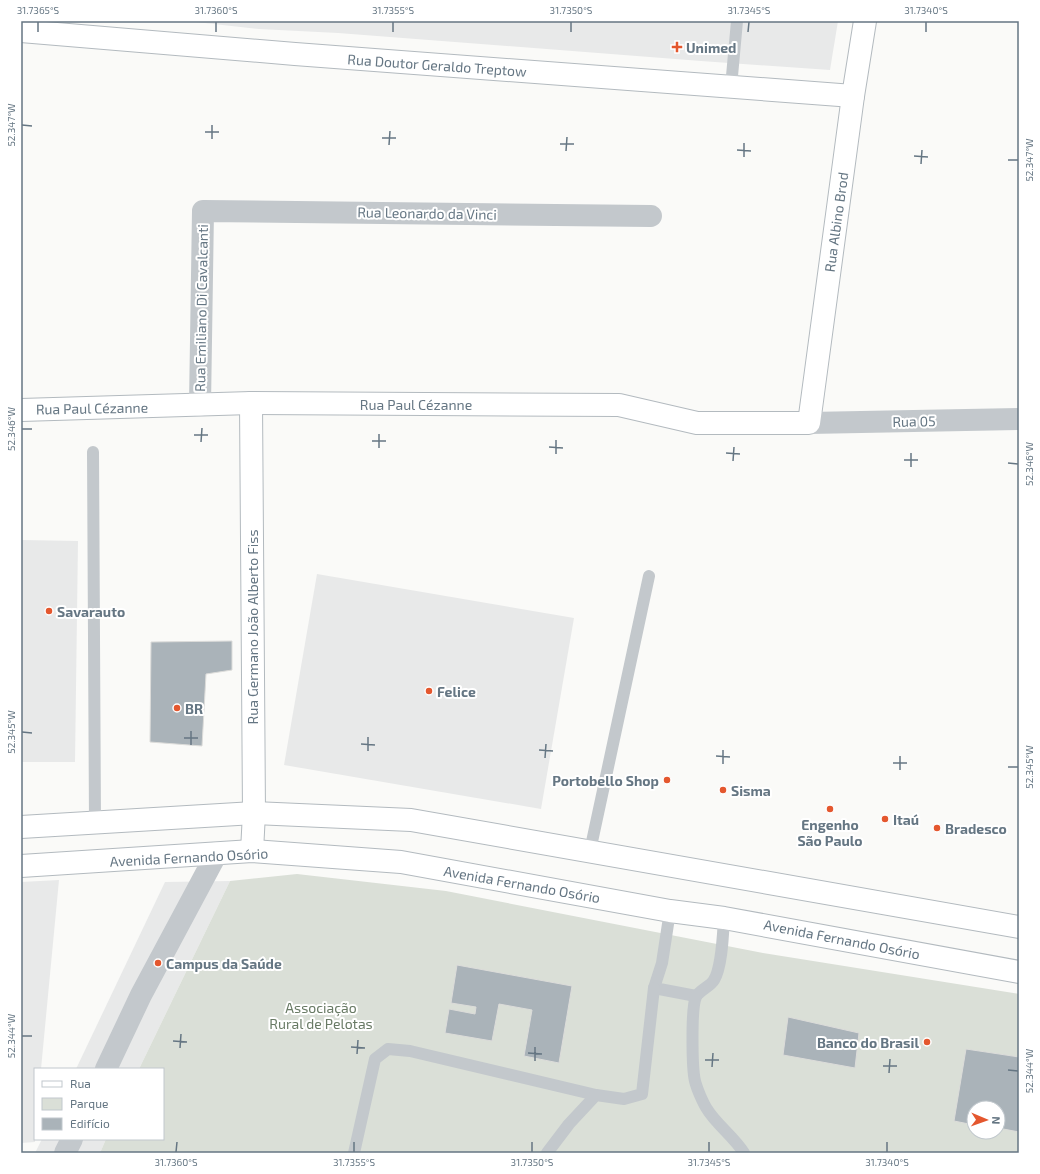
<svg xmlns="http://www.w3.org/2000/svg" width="1040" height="1174" font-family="'Exo 2',sans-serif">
	<rect width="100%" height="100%" fill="#fafaf8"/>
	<g fill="#e8e9e9">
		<polygon points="187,21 838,21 830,70 701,61 338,33 259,29"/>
		<polygon points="21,540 78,541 75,762 22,762"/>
		<polygon points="317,574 574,618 541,809 284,765"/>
		<polygon points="59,880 41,1069 35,1069 35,1142 21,1143 21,882"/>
		<polygon points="230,881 139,1069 76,1069 165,882"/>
		<polygon points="42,1139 106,1139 100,1153 35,1153"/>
	</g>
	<path fill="#dadfd7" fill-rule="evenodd" d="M297 874 446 891 763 953 1019 994V1153H100L106 1139H163V1069H139L230 881ZM974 1108H998V1132H974Z"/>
	<g fill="#aab3b9" stroke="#dcdcda">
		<polygon points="232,641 232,670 206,674 202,746 150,742 151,642"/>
		<polygon points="457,965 572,986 559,1063 524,1056 532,1010 499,1004 492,1041 445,1033 449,1009 475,1014 476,1007 451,1003"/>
		<polygon points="788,1017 859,1033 855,1068 783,1055"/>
		<polygon points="966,1049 1019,1057 1019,1132 998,1128 998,1108 974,1108 974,1125 954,1121"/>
	</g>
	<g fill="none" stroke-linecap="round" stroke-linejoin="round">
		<defs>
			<g id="secondary">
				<polyline points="21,31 295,54 853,96"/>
				<polyline points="251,403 254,813 252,851"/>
				<polyline points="21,410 251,403 619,405 697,423 809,423 853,96 865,21"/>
				<polyline points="21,827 254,813 411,820 1019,927"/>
				<polyline points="21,866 252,851 401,862 670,911 724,918 1019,972"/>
			</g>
		</defs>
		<use href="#secondary" stroke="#b3babf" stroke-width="24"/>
		<g stroke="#c3c8cc" stroke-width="12">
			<polyline points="731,87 737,21"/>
			<polyline points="93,452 95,823"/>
			<polyline points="590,851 649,576"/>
			<polyline points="670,911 662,963 654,988 696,996"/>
			<path d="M724 918C723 934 722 967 714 980 710 987 699 990 696 997 691 1007 692 1069 695 1081 697 1089 703 1103 707 1109 716 1124 734 1137 744 1153"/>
			<polyline points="354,1153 375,1059 388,1049 410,1051 596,1095"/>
			<polyline points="547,1153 569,1124 596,1095 624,1099 642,1094 654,988"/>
		</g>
		<g stroke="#c3c8cc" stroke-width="22">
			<polyline points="200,405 203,211 651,216"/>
			<polyline points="809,423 1019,419"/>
			<polyline points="106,1069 141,995 217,853"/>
			<polyline points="65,1153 72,1139"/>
		</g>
		<use href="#secondary" stroke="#fff" stroke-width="22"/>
	</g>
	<path fill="none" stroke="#657683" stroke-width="1.5" d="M38 32V22M216 32V22M393 32V22M571 32V22M748 32 749 22M926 32V22M22 125 32 126M205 132H219M382 138H396M212 139V125M560 144H574M389 145 390 131M737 150 751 151M566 151 567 137M914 156 928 157M744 157V143M1008 160H1018M921 164 922 150M22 429H32M194 435H208M372 441H386M201 442 202 428M549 447 563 448M379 448V434M726 453 740 454M556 454V440M904 460H918M733 461 734 447M1008 463 1018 464M911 467V453M22 732 32 733M184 738H198M361 744 375 745M191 745V731M539 750 553 751M368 751V737M716 756 730 757M545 758 546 744M893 763H907M723 764V750M1008 767H1018M900 770V756M22 1036H32M173 1041 187 1042M351 1047 365 1048M180 1048 181 1034M528 1053 542 1054M357 1054 358 1040M705 1060H719M535 1061V1047M883 1066H897M712 1067 713 1053M1008 1070 1018 1071M889 1073 890 1059M176 1152 177 1142M354 1152V1142M532 1152V1142M709 1152V1142M887 1152V1142"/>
	<g fill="#e4572e" stroke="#fff" stroke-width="1.5">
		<path d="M675 41h4v4h4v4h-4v4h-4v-4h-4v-4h4z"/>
		<circle cx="49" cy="611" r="4"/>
		<circle cx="429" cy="691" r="4"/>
		<circle cx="177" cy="708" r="4"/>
		<circle cx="667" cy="780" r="4"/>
		<circle cx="723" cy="790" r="4"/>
		<circle cx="830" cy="809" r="4"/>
		<circle cx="885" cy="819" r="4"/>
		<circle cx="937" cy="828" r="4"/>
		<circle cx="158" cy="963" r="4"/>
		<circle cx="927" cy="1042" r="4"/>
	</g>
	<g text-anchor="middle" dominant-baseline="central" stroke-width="4" stroke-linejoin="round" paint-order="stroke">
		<g font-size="14" font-weight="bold" fill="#657683" stroke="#fff" text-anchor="start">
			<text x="686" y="47">Unimed</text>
			<text x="57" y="611">Savarauto</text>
			<text x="437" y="691">Felice</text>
			<text x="185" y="708">BR</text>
			<text x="659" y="780" text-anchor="end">Portobello Shop</text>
			<text x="731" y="790">Sisma</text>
			<text x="893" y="819">Itaú</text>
			<text x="830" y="824" text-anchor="middle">Engenho<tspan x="830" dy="16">São Paulo</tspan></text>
			<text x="945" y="828">Bradesco</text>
			<text x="166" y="963">Campus da Saúde</text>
			<text x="919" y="1042" text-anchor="end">Banco do Brasil</text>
		</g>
		<g font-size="14" fill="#657683" stroke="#fff">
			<text transform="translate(437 65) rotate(4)">Rua Doutor Geraldo Treptow</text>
			<text transform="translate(427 213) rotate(1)">Rua Leonardo da Vinci</text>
			<text transform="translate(836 222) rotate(-82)">Rua Albino Brod</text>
			<text transform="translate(201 308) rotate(-89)">Rua Emiliano Di Cavalcanti</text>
			<text x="416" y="404">Rua Paul Cézanne</text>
			<text transform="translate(92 408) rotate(-1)">Rua Paul Cézanne</text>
			<text transform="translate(914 421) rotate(-1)">Rua 05</text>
			<text transform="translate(252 627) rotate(-90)">Rua Germano João Alberto Fiss</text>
			<text transform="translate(189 857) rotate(-3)">Avenida Fernando Osório</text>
			<text transform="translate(522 884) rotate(10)">Avenida Fernando Osório</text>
			<text transform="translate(842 939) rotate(11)">Avenida Fernando Osório</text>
		</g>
		<g font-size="14" fill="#687a64" stroke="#fff">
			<text x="321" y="1007">Associação<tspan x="321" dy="16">Rural de Pelotas</tspan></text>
		</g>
	</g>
	<rect width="1040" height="1174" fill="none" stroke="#ffffff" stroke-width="44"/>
	<rect x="34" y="1068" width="130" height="72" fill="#ffffff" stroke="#c1c8cd"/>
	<rect x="42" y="1081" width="20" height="6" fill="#ffffff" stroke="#c1c8cd"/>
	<text x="70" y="1088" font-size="12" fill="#657683">Rua</text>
	<rect x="42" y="1098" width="20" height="12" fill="#dadfd7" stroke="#c1c8cd"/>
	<text x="70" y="1108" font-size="12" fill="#657683">Parque</text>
	<rect x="42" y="1118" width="20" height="12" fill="#aab3b9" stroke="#c1c8cd"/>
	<text x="70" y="1128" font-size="12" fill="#657683">Edifício</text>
	<g transform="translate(986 1120) rotate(92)"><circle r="19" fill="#ffffff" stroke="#c1c8cd"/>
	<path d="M0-3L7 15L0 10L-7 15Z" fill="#e4572e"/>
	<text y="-6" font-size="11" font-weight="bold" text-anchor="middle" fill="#657683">N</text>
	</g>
	<rect x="22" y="22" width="996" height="1130" fill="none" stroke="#657683" stroke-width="1.5"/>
	<g font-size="10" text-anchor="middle" fill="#657683">
		<text x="38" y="14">31.7365°S</text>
		<text x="216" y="14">31.7360°S</text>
		<text x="393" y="14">31.7355°S</text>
		<text x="571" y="14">31.7350°S</text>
		<text x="749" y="14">31.7345°S</text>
		<text x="926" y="14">31.7340°S</text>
		<text transform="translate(11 125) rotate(-90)" y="4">52.347°W</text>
		<text transform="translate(1029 160) rotate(-90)" y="4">52.347°W</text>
		<text transform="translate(11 429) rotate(-90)" y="4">52.346°W</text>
		<text transform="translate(1029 464) rotate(-90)" y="4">52.346°W</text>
		<text transform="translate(11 732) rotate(-90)" y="4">52.345°W</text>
		<text transform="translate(1029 767) rotate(-90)" y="4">52.345°W</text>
		<text transform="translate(11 1036) rotate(-90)" y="4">52.344°W</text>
		<text transform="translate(1029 1071) rotate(-90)" y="4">52.344°W</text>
		<text x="176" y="1166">31.7360°S</text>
		<text x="354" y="1166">31.7355°S</text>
		<text x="532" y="1166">31.7350°S</text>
		<text x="709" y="1166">31.7345°S</text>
		<text x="887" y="1166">31.7340°S</text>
	</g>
</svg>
